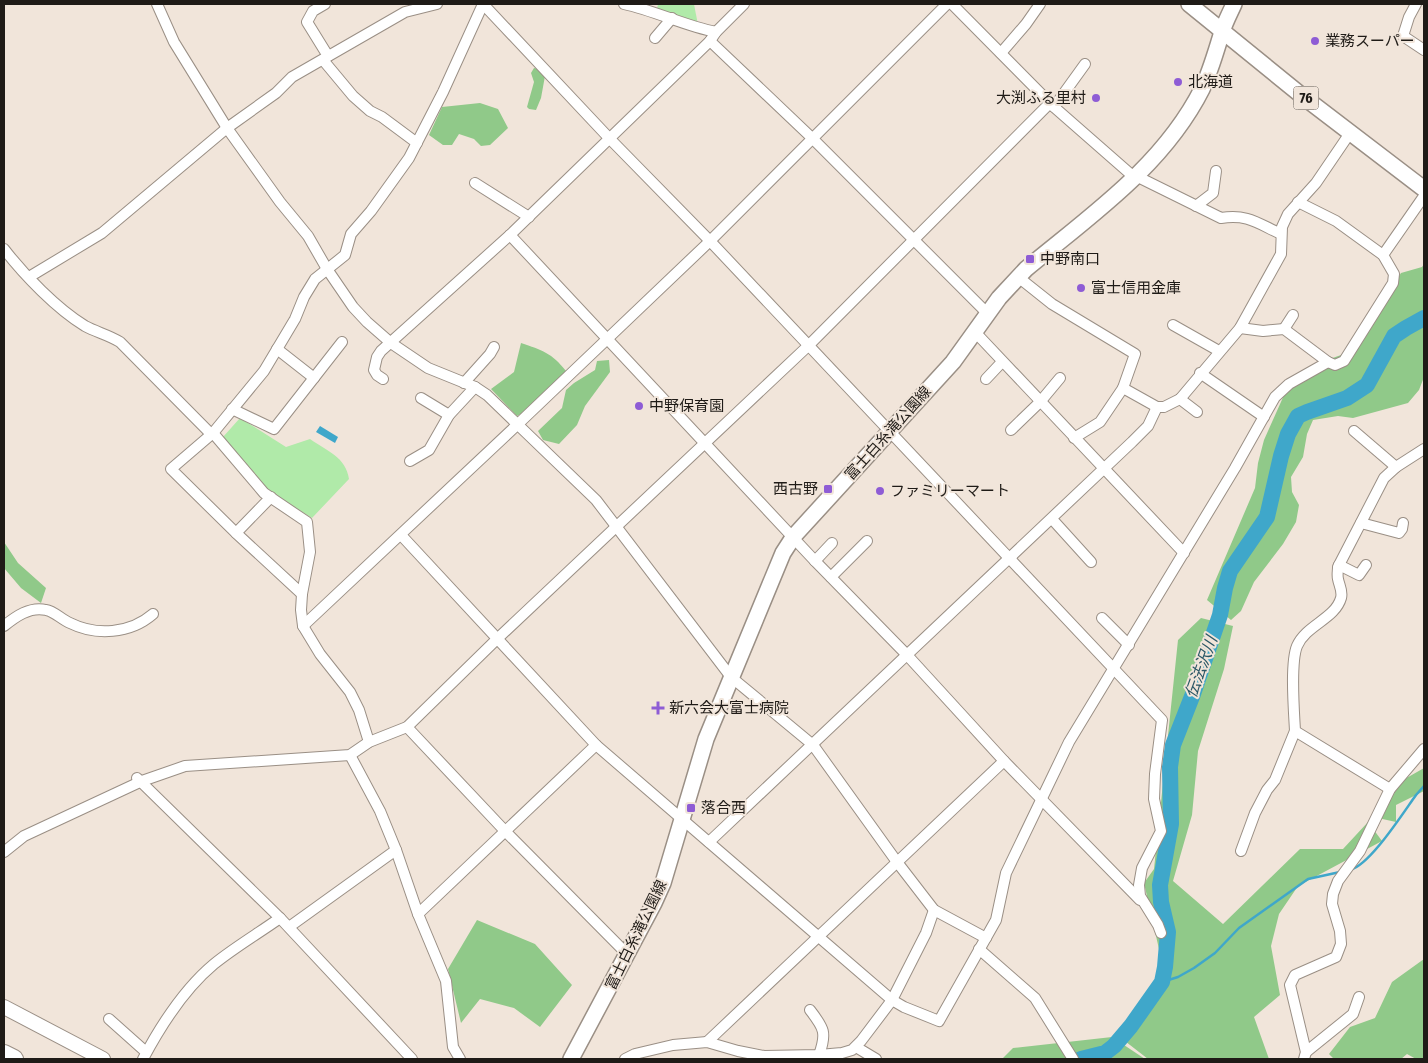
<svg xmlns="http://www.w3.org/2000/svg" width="1428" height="1063" font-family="'Fira Sans Condensed','Noto Sans JP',sans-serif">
	<rect width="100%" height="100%" fill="#f1e5da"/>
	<g fill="#b0eaa9">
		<polygon points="658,4 694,4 698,25 657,9"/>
		<path d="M240 418 286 447 310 439C327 451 346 457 349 479L312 518 266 490 223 437Z"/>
	</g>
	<g fill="#90c989">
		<polygon points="534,68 539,69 545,76 541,98 536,110 529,109 527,107 534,82 531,73"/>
		<polygon points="480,103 498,109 508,128 490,145 481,146 474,139 459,134 452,145 443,145 429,135 442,107"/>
		<polygon points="1424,264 1424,377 1419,390 1408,403 1353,418 1338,416 1313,420 1307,434 1303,457 1291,477 1292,492 1299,505 1296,522 1283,544 1254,582 1241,611 1231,620 1207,600 1255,488 1258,463 1264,440 1289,384 1316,364 1341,355 1358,339 1401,273 1422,267"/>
		<path d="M521 343C542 350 552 353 566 371 552 386 536 408 517 416L491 389 514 372Z"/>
		<polygon points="609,360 610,372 585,406 577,425 559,444 543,440 538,431 562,408 566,390 574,383 595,370 597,361"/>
		<polygon points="4,542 18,563 46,588 41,603 21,588 4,568"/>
		<polygon points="1201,618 1233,626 1224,669 1198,751 1192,815 1173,881 1223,924 1300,849 1343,849 1368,822 1382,841 1298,886 1279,914 1271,946 1280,995 1254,1017 1269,1059 1148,1059 1121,1038 1166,980 1144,883 1154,869 1178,640"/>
		<polygon points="1424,768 1424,791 1396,805 1396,822 1378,818 1403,780"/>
		<polygon points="477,920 535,944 572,985 540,1027 514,1008 480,999 461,1023 448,969"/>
		<polygon points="1424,959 1424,1059 1416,1059 1407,1054 1401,1059 1334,1059 1329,1054 1350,1027 1375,1018 1392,982"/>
		<polygon points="1112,1037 1145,1059 1002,1059 1013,1048"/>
	</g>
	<polygon fill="#3fa7ca" points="320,426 338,437 335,443 316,432"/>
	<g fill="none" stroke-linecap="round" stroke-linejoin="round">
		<g stroke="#3fa7ca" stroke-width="2.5">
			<path d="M1350 870C1370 865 1403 813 1416 795L1424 786"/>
			<polyline points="1162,982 1178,977 1194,968 1215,953 1239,928 1308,879 1340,872"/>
		</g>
		<polyline stroke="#3fa7ca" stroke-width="16" points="1081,1059 1105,1053 1114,1046 1131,1026 1162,982 1165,967 1168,932 1161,902 1160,885 1171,824 1170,767 1173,745 1193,694 1220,615 1225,588 1230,571 1267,517 1281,456 1288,434 1298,416 1307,412 1347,398 1367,385 1394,336 1406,328 1424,318"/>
		<defs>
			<g id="street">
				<polyline points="157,4 174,42 227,128 280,202 308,236 327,269 353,307 367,322 391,343 428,368 475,387 487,395 596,500 731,677 813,745 897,862 934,910 986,938"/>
				<polyline points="325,4 313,11 307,22 328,56"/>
				<polyline points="483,4 610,139 710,241 1162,720 1155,774 1154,799 1161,831 1142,868 1139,885 1140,896 1158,925 1161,933"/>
				<path d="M624 4C656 11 685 26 716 32"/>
				<polyline points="952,4 1054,107 1135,178"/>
				<polyline points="1416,4 1409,17 1403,36 1424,50"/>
				<polyline points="655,38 672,18"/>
				<polyline points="710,41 812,138 988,314"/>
				<polyline points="1001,53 1026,24 1040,4"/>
				<polyline points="323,60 353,96 370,111 382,117 417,143"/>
				<polyline points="1054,107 1085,64"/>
				<path d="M1136 176 1221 218C1248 214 1257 223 1281 234"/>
				<polyline points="475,183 529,217"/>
				<polyline points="1196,206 1213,193 1216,171"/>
				<polyline points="510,235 815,561 907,655 1004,761 1140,900"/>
				<path d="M4 249C24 275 57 309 85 326 96 332 109 335 120 342L211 434"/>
				<polyline points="1383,255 1424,196"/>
				<polyline points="29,277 102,233 227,128 276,93 292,77 405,12 437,4"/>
				<polyline points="1018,277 1052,304 1135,354 1123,388 1100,422 1074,438"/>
				<polyline points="1173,325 1219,351"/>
				<polyline points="1240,328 1263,331 1284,329 1328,362 1335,365 1344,361 1393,283 1394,274 1383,255 1336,221 1298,202"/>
				<polyline points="1284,329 1293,315"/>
				<polyline points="975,332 1184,553"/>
				<polyline points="277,349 314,378"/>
				<polyline points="1200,373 1264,417"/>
				<polyline points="383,379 377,375 374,370 377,357 381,351 510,235 710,41 716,32 744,4"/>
				<polyline points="986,379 1002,362"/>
				<polyline points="464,383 490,354 494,347"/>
				<polyline points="1123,388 1157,407"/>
				<polyline points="421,398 449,415"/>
				<polyline points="1180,399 1197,412"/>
				<polyline points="232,409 274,429 342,342"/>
				<polyline points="1011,430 1040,402 1060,378"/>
				<polyline points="1354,431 1396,467"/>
				<polyline points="213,433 264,493 307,522 310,552 302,594 301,610 303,626 320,654 350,692 359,710 369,742"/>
				<polyline points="410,461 429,450 449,415 475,387"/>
				<polyline points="1052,519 1091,562"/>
				<polyline points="1361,523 1399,533 1402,529 1403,523"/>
				<polyline points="236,533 271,497"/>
				<polyline points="401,535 596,745 892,1000 904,1007 939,1021 996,920 1006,873 1069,742 1235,468 1275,397 1289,384 1328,362"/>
				<polyline points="815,561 832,543"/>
				<polyline points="1339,565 1359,575 1366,565"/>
				<polyline points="831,577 867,541"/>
				<polyline points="302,594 236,533 171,469 213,433 264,371 295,319 304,297 315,279 345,255 351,234 371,211 409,158 443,92 483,4"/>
				<polyline points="1102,618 1129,645"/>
				<path d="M4 626C15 617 30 606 46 610 54 611 62 620 70 623 96 636 130 634 153 614"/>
				<polyline points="303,626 518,424 710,241 947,4"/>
				<polyline points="407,727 505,831 627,954"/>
				<polyline points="350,755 380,811 396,850 418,914 446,981 453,1047 460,1059"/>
				<polyline points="137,778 280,918 412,1059"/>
				<path d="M1390 789 1295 731C1294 711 1290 663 1297 646 1306 625 1335 619 1341 598 1343 591 1339 585 1338 579 1337 575 1338 571 1338 567L1384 478 1396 467 1424 449"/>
				<polyline points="709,842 1132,442 1148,426 1157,407 1164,407 1180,399 1240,328 1281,254 1282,227 1288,214 1316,183 1350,133"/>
				<polyline points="1241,851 1255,813 1267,790 1275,780 1295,731"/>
				<polyline points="4,852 24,836 142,781 185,766 350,755 369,742 407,727 497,639 808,346 1050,103"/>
				<polyline points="418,914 596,745"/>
				<polyline points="289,927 396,850"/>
				<polyline points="979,949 1035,998 1073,1059"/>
				<path d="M810 1010C824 1028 827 1033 819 1055"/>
				<polyline points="109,1019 146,1052"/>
				<polyline points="707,1042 1004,761"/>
				<polyline points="856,1047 876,1059"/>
				<polyline points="1306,1052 1353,1014 1359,997"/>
				<path d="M143 1059C161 1025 184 989 214 964 235 947 259 933 280 918"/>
				<polyline points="625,1059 635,1054 673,1045 707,1042 738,1051 764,1056 819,1055 842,1053 852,1050 861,1041 892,1000 926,933 934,910"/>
				<polyline points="1304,1059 1306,1052 1290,985 1295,975 1336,957 1341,944 1340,931 1332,904 1333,894 1338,881 1360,851 1390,789 1424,749"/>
			</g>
			<polyline id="secondary" points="4,1007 103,1059"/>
			<g id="primary">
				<polyline points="1189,4 1301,95 1424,189"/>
				<path d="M571 1059 654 903 663 883 706 739 783 553 794 536 953 362 999 298 1026 269C1091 215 1163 166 1202 89 1211 70 1216 51 1222 32 1225 22 1230 13 1234 4"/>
			</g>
			<polyline id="highway" points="4,1054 14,1059"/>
		</defs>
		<use href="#street" stroke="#9a8f85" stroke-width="12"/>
		<use href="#secondary" stroke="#9a8f85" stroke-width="16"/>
		<use href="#primary" stroke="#9a8f85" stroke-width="18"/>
		<use href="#highway" stroke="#9a8f85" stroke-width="20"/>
		<use href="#street" stroke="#fff" stroke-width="10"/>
		<use href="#secondary" stroke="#fff" stroke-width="14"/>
		<use href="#primary" stroke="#fff" stroke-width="15"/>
		<use href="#highway" stroke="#fff" stroke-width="18"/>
	</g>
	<g fill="#8e5cd5" stroke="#f1e5da" stroke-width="2">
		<circle cx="1315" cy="41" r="5"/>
		<circle cx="1178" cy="82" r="5"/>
		<circle cx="1096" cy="98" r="5"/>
		<rect x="1025" y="254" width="10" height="10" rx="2.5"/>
		<circle cx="1081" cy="288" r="5"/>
		<circle cx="639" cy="406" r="5"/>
		<rect x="823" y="484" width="10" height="10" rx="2.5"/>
		<circle cx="880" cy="491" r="5"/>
		<path d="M655.5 700.5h5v5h5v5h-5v5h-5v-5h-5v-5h5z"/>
		<rect x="686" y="803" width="10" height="10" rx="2.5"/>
	</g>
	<g text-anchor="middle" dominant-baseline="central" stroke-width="4" stroke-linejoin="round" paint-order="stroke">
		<rect fill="#f1e5da" stroke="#5e5852" stroke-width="1" x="1293.5" y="86.5" width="25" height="23" rx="4"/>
		<g font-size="14" font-weight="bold" fill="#1f1b17">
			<text x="1306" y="98">76</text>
		</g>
		<g font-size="15" fill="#1f1b17" stroke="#f1e5da" text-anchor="start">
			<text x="1325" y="41">業務スーパー</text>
			<text x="1188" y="82">北海道</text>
			<text x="1086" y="98" text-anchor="end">大渕ふる里村</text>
			<text x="1040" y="259">中野南口</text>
			<text x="1091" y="288">富士信用金庫</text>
			<text x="649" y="406">中野保育園</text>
			<text x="818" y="489" text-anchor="end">西古野</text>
			<text x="890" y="491">ファミリーマート</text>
			<text x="669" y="708">新六会大富士病院</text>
			<text x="701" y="808">落合西</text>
		</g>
		<g font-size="15" fill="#1f1b17" stroke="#f1e5da">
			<text transform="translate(888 433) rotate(-48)">富士白糸滝公園線</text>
			<text transform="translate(636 935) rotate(-64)">富士白糸滝公園線</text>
		</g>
		<g font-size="16" font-style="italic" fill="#2b5766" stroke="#f1e5da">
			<text transform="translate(1201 667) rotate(-70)">伝法沢川</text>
		</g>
	</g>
	<rect width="1428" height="1063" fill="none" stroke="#1f1b17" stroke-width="10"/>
</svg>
